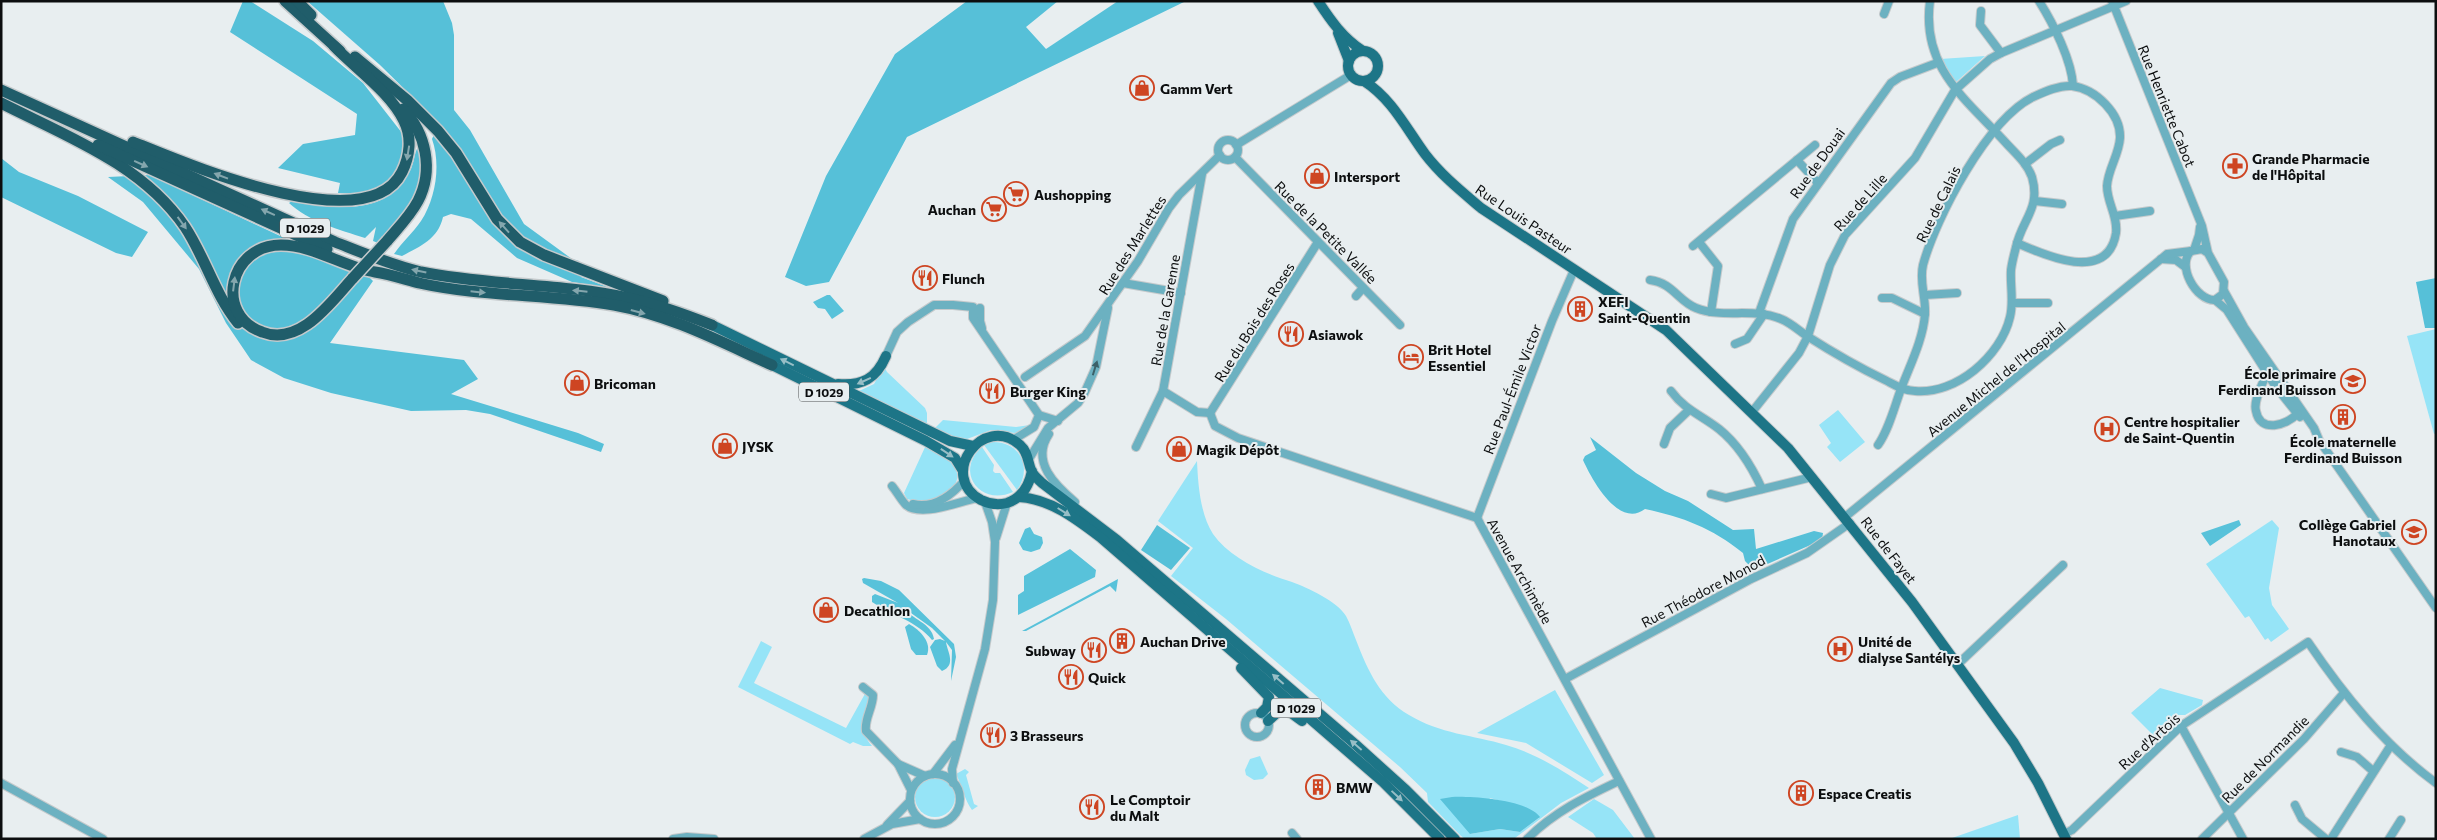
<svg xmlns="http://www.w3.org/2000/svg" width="2437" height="840" font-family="Commissioner,sans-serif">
	<rect width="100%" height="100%" fill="#e8eef0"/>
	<g fill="#96e4f7" fill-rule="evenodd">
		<polygon points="1985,56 1956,82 1940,59"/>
		<polygon points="2436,329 2436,433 2434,434 2407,336"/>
		<polygon points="884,366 887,372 925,408 927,413 927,424 859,391 874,384"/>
		<polygon points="1838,410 1865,442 1840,462 1827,447 1831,443 1819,425"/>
		<polygon points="943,420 1016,427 1030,425 1015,433 991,430 967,439 959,439 935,428"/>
		<path d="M992 442C1020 441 1033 468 1017 490L984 445Z"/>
		<path d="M926 445C935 451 947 457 954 466 967 485 939 504 922 503 918 503 912 500 907 499L904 493Z"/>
		<path d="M982 447 994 465 993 471 995 473H1000L1013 492C980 507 954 471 982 447Z"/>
		<path d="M1197 461C1198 483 1200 514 1213 534 1230 558 1265 574 1292 582 1308 588 1337 601 1346 616 1350 623 1353 633 1356 640 1368 671 1380 698 1409 715 1440 734 1473 735 1506 745 1537 754 1563 771 1589 788L1561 803 1515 838 1465 839 1461 836 1428 802 1427 793 1400 767 1226 619 1171 576 1193 548 1158 521ZM1490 798 1518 806 1539 818 1520 832 1500 829 1470 834Z"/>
		<polygon points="2272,520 2279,528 2269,588 2272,605 2289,629 2271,642 2268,638 2265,640 2249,616 2245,618 2206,564"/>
		<path d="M761 641 772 647 754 683 846 728 866 692 871 699C867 722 855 725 872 746H863L853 742 850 744 738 687Z"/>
		<polygon points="2160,688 2203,700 2202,705 2185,715 2175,715 2168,729 2157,739 2131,713"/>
		<polygon points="1555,690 1604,775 1592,783 1526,743 1477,733"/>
		<polygon points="1260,756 1268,774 1263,779 1254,780 1246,775 1245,770 1250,759"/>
		<path d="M965 769 969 772 966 775 974 804 978 806 972 810C965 801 962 786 956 774Z"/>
		<circle cx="935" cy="797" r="20"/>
		<polygon points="1594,799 1613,810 1635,839 1597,839 1593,833 1568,817"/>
		<polygon points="2018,815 2020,839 1952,839 1952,838"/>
	</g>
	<g fill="#56c0d8">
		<polygon points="243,1 250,1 313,41 363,83 402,133 403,154 399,171 383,188 363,194 338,193 340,183 278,168 303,144 355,135 357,114 230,32"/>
		<path d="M307 1H443L452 23 454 35V110L470 130 524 224 572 259 579 261 581 277 610 288 572 282 517 258 471 219 451 214 443 217C438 239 421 246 402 256L394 254C402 242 413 233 421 221 436 198 441 164 432 139L439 123 380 65Z"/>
		<polygon points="967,1 1058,1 1026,27 1046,49 1118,1 1186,1 907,137 829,282 806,286 785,277 826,176 895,54"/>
		<path d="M419 145C428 197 410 207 378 243L373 241 376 227 365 238C340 230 308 221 289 203L292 201C333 208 382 217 407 176 415 165 413 154 419 145Z"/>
		<polygon points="1,158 19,172 78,196 148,232 132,257 116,253 1,197"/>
		<polygon points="150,175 370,278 373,281 330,343 464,360 478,379 451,394 578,433 604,444 601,452 490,414 466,410 411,411 331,393 284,378 251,360 226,323 199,269 143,202 108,177"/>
		<polygon points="2436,278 2436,328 2425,328 2416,282"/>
		<path d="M1590 437 1636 473 1665 491 1688 501 1733 530 1754 529 1756 549 1814 531 1823 533 1822 540 1756 569 1751 567 1745 561 1743 553C1712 528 1683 517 1645 509 1619 529 1592 480 1583 460L1585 456 1596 450Z"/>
		<polygon points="1157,525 1190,548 1171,570 1141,550"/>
	</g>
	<g fill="#58c2da">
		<polygon points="827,295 830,295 844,311 832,319 825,309 818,308 813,302"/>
		<polygon points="2239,520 2241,525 2210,546 2201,533"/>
		<polygon points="1030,527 1034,534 1042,537 1043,543 1040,549 1031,552 1023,550 1019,543 1025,529"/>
		<polygon points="1070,549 1096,570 1095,577 1018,615 1018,595 1024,591 1024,576"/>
		<path d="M864 578 881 581 899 590 954 644 956 657 951 681 952 650 946 642C947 651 957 665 942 671L937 666 930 647 935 640 940 639 945 641 932 628 904 608C911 619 932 623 934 639L932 640C917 621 891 615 872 602V596L875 594 898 603 863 583 862 579Z"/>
		<polygon points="1118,579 1116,592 1110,586 1026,631 1022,631"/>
		<path d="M909 624C920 630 932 642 927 655H916L911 649 905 627Z"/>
		<path d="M1452 797C1473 796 1528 800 1540 817L1520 832 1500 829 1470 834 1440 799Z"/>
	</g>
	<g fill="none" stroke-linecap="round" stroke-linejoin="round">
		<defs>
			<g id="minor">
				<path d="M2039 1C2053 23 2072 61 2073 86"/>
				<path d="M2112 1 2202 226 2208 253 2224 282 2223 294 2215 300C2196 301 2176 265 2191 251L2202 249 2208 253"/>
				<polyline points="1981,11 1980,25 2001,53"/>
				<polyline points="1884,14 1889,1"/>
				<circle cx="1228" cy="150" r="10"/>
				<polyline points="1236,145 1351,75"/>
				<polyline points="1235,157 1400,325"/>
				<polyline points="1797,160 1817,182"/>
				<polyline points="2025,164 2051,144 2060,140"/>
				<polyline points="2035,201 2062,204"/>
				<polyline points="2115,216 2150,211"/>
				<polyline points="1699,242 1718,266 1711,312"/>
				<polyline points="1693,246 1815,145"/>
				<polyline points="2194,250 2199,235 2200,227"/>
				<polyline points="2161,259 2176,260 2184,266"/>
				<path d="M1650 280C1673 283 1678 301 1696 308 1723 319 1754 307 1781 319 1791 323 1798 330 1807 336 1832 352 1858 367 1885 380 1895 385 1904 391 1915 391 1956 395 2001 356 2010 317 2014 301 2010 286 2011 270 2012 262 2014 255 2016 247 2022 219 2041 209 2032 177 2027 163 2015 153 2006 143 1966 99 1921 68 1930 1"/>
				<polyline points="1123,283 1181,293"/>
				<polyline points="2224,291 2244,327 2314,428 2319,440 2436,608"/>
				<polyline points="1925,295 1957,293"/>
				<polyline points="1356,296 1363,288"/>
				<polyline points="1882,298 1892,298 1925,314"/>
				<polyline points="2215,300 2227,310 2276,387 2300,417"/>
				<polyline points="2012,303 2048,303"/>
				<polyline points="980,308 980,321 982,328"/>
				<polyline points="1759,313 1793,219 1891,83 1900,77 1937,63"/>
				<polyline points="1735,344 1747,339 1764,314"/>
				<polyline points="886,356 897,332 908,322 934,305 953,305 973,307 973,318 1039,415 1034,427 1013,440"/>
				<path d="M2268 374 2265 377C2262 386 2253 401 2256 411 2260 434 2287 425 2297 414"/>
				<polyline points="1025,377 1085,336 1138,261 1169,208 1179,195 1220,155"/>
				<polyline points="1163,391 1197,412 1210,413"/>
				<path d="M1671 391C1685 410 1701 415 1719 429 1739 445 1752 467 1762 489"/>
				<polyline points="1752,412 1799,353 1808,336 1830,265 1845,235 1915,158 1955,90 1990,59 2001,53 2126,1"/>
				<polyline points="1210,413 1215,426 1238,438 1477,518 1651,839"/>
				<polyline points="1210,413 1318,242"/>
				<polyline points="1039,415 1058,421"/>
				<path d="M1049 434C1030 462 1056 486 1075 502"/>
				<polyline points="1664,444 1670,428 1689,410"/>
				<path d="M1878 445C1889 429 1894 408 1901 389 1910 365 1923 340 1925 314 1926 297 1919 282 1923 265 1936 217 1987 120 2033 97 2044 92 2059 85 2072 86 2096 89 2121 114 2120 138 2119 155 2108 169 2107 186 2107 203 2118 216 2116 233 2108 284 2044 255 2017 243"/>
				<polyline points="1136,447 1163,391 1202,174"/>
				<polyline points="1029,459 1048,428 1078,403 1084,394 1096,367 1108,308"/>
				<path d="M892 486C897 492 901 500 906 505 922 518 959 501 978 498"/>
				<polyline points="1711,494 1726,498 1812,477"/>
				<path d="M913 504C934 509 952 495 965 480"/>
				<polyline points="1845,517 2161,259 2167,254 2191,251"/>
				<polyline points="1477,518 1552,321 1574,270"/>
				<polyline points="996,538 1007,503"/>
				<polyline points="1957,665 2063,565"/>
				<polyline points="1565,679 1751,579 1807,553 1850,523"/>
				<path d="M863 687 873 695C873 708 864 719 866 731L898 764 911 790"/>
				<circle cx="1257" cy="725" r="12"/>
				<polyline points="2181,726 2243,839"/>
				<polyline points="2341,752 2357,757 2373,771"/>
				<polyline points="898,764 925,776"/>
				<polyline points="933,774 955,745"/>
				<circle cx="935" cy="799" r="25"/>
				<polyline points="1,783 103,839"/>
				<polyline points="953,783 952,769 985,649 993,600 995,542 992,522 985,502"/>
				<polyline points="2295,805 2302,819 2326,839"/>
				<polyline points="887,825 910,801"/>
				<polyline points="1292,833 1297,839"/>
				<path d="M2064 834 2072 830 2181 726 2308 642C2344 695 2384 745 2436 783"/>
				<polyline points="673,839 687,837 714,839"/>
				<polyline points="864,839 892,824 920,819"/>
				<path d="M1527 839C1554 812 1585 797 1619 781"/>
				<polyline points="2202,839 2304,739 2343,694"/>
				<polyline points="2331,839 2391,745"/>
				<polyline points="2389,839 2401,820"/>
			</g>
			<g id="major">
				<path d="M1318 1C1331 21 1343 38 1363 51"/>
				<polyline points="1338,33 1349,61"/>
				<circle cx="1363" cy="66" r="15"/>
				<path d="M1364 81C1392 99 1406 128 1425 154 1441 175 1461 191 1481 208L1666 330 1788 448 1912 602 2014 743 2038 783 2066 839"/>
				<polyline points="712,325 950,441 973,446"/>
				<polyline points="772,365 926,441 955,458 963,471"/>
				<path d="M838 384C862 386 876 379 886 356"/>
				<path d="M1032 471C1029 486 1022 498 1007 503 999 505 989 504 981 500 937 476 983 412 1020 445 1029 453 1027 462 1032 472 1034 476 1039 480 1042 483L1117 540 1355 744 1406 790 1455 839"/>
				<path d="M1019 497C1050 499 1075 518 1100 537L1383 782 1440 839"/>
				<polyline points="1241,668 1269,697 1267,707 1261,713"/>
				<polyline points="1268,721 1280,710 1291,713 1302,721"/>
			</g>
			<g id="highway">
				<polyline points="285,1 340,51"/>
				<polyline points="297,1 311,15"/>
				<polyline points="355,57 407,100 438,131 456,153 497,219 520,242 544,255 663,301"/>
				<path d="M1 90 335 242C363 253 391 265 421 272 490 286 560 283 629 298 657 304 684 314 712 325"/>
				<path d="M1 103C66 136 142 164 185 227 205 257 215 295 238 323"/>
				<path d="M133 142C185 163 367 242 402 172 410 156 412 137 404 121 391 93 355 68 334 46"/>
				<polyline points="98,145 327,249"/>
				<path d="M387 241C398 228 410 216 418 201 434 170 426 133 403 109"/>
				<path d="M353 278C331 302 300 347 262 332 214 315 229 245 281 245 314 245 343 267 375 272 389 274 404 279 419 283 482 297 549 294 614 305 670 315 721 342 772 365"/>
			</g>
		</defs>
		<use href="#minor" stroke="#c5cacc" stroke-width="10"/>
		<use href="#major" stroke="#c5cacc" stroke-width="12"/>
		<use href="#highway" stroke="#c5cacc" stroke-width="14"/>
		<use href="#minor" stroke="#6cb1c1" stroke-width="8"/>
		<use href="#major" stroke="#1d7587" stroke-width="10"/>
		<use href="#highway" stroke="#205d6a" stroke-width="11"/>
		<defs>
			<polyline id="highway-bridge" points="353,278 387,241"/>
		</defs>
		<use href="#highway-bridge" stroke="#c5cacc" stroke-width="14" stroke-linecap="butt"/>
		<use href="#highway-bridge" stroke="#205d6a" stroke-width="11"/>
	</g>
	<defs><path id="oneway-solid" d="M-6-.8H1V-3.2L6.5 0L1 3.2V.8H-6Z" transform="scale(1.25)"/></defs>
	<g fill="#84a6ad">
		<use href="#oneway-solid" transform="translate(408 153) rotate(99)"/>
		<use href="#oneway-solid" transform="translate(141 164) rotate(24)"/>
		<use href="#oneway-solid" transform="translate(221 176) rotate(-159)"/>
		<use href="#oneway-solid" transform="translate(268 212) rotate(-156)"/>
		<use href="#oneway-solid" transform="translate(182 223) rotate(54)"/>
		<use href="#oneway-solid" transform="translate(504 227) rotate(-132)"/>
		<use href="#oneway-solid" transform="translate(419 271) rotate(-168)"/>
		<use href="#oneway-solid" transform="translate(234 284) rotate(-83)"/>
		<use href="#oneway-solid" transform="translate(580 291) rotate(-174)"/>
		<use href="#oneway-solid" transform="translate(478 292) rotate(6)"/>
		<use href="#oneway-solid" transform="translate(638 312) rotate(15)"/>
	</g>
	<g fill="#97bec6">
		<use href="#oneway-solid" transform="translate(787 362) rotate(-154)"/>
		<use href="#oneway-solid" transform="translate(864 381) rotate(156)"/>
		<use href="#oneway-solid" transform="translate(947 453) rotate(34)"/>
		<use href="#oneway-solid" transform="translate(1064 512) rotate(32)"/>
		<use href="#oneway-solid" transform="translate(1278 679) rotate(-139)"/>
		<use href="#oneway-solid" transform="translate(1356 745) rotate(-139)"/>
		<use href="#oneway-solid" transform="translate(1397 796) rotate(43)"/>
	</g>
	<use fill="#3c6068" href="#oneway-solid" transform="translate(1095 368) rotate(-73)"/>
	<defs>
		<symbol id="shop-ring" viewBox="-11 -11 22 22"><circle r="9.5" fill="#e8eef0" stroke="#ce4522" stroke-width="1.5"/><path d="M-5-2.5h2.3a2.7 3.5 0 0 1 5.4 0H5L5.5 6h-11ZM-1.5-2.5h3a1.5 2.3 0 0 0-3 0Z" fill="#ce4522"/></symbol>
		<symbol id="pharmacy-ring" viewBox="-11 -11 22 22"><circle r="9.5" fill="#e8eef0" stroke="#ce4522" stroke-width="1.5"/><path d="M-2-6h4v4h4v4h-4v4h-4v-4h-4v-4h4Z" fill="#ce4522"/></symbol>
		<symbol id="supermarket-ring" viewBox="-11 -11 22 22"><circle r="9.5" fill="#e8eef0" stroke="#ce4522" stroke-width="1.5"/><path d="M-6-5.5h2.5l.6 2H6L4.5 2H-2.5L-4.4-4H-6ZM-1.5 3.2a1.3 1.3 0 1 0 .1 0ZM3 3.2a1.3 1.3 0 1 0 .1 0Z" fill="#ce4522"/></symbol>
		<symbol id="restaurant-ring" viewBox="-11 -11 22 22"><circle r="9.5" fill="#e8eef0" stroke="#ce4522" stroke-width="1.5"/><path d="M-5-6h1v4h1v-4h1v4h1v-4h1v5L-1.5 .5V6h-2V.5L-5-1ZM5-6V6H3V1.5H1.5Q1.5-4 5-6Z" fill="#ce4522"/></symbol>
		<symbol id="building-ring" viewBox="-11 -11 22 22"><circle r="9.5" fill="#e8eef0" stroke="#ce4522" stroke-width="1.5"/><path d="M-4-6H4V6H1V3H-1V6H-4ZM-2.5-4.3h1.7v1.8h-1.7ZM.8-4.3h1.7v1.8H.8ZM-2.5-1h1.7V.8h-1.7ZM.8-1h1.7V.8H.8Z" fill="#ce4522"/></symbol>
		<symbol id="hotel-ring" viewBox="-11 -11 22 22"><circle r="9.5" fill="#e8eef0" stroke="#ce4522" stroke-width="1.5"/><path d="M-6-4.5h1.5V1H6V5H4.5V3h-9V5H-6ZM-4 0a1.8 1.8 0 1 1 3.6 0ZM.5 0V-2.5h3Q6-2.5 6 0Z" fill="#ce4522"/></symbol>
		<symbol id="school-ring" viewBox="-11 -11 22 22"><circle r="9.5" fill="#e8eef0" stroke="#ce4522" stroke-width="1.5"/><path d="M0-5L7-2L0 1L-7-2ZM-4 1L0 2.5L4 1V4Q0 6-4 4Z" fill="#ce4522"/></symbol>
		<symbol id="hospital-ring" viewBox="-11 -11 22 22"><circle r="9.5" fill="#e8eef0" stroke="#ce4522" stroke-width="1.5"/><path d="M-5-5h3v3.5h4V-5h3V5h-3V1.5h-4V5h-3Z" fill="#ce4522"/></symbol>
	</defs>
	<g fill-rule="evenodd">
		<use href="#shop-ring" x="1128" y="74" width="28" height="28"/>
		<use href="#pharmacy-ring" x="2221" y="152" width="28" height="28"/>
		<use href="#shop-ring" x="1303" y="162" width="28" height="28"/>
		<use href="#supermarket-ring" x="1002" y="180" width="28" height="28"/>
		<use href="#supermarket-ring" x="980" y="195" width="28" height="28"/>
		<use href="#restaurant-ring" x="911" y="264" width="28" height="28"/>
		<use href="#building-ring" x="1566" y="295" width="28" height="28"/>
		<use href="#restaurant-ring" x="1277" y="320" width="28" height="28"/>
		<use href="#hotel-ring" x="1397" y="343" width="28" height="28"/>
		<use href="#school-ring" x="2339" y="367" width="28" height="28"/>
		<use href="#shop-ring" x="563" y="369" width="28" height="28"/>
		<use href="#restaurant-ring" x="978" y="377" width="28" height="28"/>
		<use href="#building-ring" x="2329" y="403" width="28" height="28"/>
		<use href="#hospital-ring" x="2093" y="415" width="28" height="28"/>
		<use href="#shop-ring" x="711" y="432" width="28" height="28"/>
		<use href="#shop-ring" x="1165" y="435" width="28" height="28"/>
		<use href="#school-ring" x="2400" y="518" width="28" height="28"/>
		<use href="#shop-ring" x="812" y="596" width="28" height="28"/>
		<use href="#building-ring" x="1108" y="627" width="28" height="28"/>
		<use href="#hospital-ring" x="1826" y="635" width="28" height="28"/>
		<use href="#restaurant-ring" x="1080" y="636" width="28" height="28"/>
		<use href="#restaurant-ring" x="1057" y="663" width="28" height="28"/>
		<use href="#restaurant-ring" x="979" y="721" width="28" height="28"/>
		<use href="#building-ring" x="1304" y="773" width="28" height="28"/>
		<use href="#building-ring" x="1787" y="779" width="28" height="28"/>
		<use href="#restaurant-ring" x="1078" y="793" width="28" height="28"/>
	</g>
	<g text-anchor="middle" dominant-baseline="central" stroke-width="4" stroke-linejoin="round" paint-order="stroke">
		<g fill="#e8eef0" stroke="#4e5152" stroke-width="1">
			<rect x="280" y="218.5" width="50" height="19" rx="4"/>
			<rect x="799" y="382.5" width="50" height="19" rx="4"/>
			<rect x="1271" y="698.5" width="50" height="19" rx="4"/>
		</g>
		<g font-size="12" font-weight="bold" fill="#0c0e0f">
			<text x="305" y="228">D 1029</text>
			<text x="824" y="392">D 1029</text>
			<text x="1296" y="708">D 1029</text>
		</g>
		<g font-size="14" font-weight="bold" fill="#0c0e0f" stroke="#e8eef0" text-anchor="start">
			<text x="1160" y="88">Gamm Vert</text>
			<text x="2252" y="158">Grande Pharmacie<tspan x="2252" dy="16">de l'Hôpital</tspan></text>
			<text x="1334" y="176">Intersport</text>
			<text x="1034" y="194">Aushopping</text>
			<text x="976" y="209" text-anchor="end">Auchan</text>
			<text x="942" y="278">Flunch</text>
			<text x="1598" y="301">XEFI<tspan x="1598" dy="16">Saint-Quentin</tspan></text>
			<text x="1308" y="334">Asiawok</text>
			<text x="1428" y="349">Brit Hotel<tspan x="1428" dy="16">Essentiel</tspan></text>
			<text x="2336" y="373" text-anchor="end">École primaire<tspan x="2336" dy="16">Ferdinand Buisson</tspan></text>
			<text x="594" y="383">Bricoman</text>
			<text x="1010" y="391">Burger King</text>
			<text x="2124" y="421">Centre hospitalier<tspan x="2124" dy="16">de Saint-Quentin</tspan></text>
			<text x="2343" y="441" text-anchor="middle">École maternelle<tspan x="2343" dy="16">Ferdinand Buisson</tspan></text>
			<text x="742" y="446">JYSK</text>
			<text x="1196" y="449">Magik Dépôt</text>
			<text x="2396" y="524" text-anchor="end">Collège Gabriel<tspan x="2396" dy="16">Hanotaux</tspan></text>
			<text x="844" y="610">Decathlon</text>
			<text x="1140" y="641">Auchan Drive</text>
			<text x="1858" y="641">Unité de<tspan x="1858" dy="16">dialyse Santélys</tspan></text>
			<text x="1076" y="650" text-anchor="end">Subway</text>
			<text x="1088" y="677">Quick</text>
			<text x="1010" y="735">3 Brasseurs</text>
			<text x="1336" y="787">BMW</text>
			<text x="1818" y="793">Espace Creatis</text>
			<text x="1110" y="799">Le Comptoir<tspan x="1110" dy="16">du Malt</tspan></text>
		</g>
		<g font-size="14" fill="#0c0e0f" stroke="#e8eef0">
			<text transform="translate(2167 106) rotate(68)">Rue Henriette Cabot</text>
			<text transform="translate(1817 163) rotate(-54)">Rue de Douai</text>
			<text transform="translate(1860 202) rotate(-48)">Rue de Lille</text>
			<text transform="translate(1938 204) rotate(-64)">Rue de Calais</text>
			<text transform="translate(1524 219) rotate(34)">Rue Louis Pasteur</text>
			<text transform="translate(1326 232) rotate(45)">Rue de la Petite Vallée</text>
			<text transform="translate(1132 245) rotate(-58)">Rue des Marlettes</text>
			<text transform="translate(1165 310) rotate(-80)">Rue de la Garenne</text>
			<text transform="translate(1254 322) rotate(-58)">Rue du Bois des Roses</text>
			<text transform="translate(1996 379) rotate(-39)">Avenue Michel de l'Hospital</text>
			<text transform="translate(1512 389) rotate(-69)">Rue Paul-Émile Victor</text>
			<text transform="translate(1889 550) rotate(52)">Rue de Fayet</text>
			<text transform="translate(1520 571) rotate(61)">Avenue Archimède</text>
			<text transform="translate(1703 591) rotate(-28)">Rue Théodore Monod</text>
			<text transform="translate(2149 741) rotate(-42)">Rue d'Artois</text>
			<text transform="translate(2265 759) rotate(-45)">Rue de Normandie</text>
		</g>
	</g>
	<rect width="2437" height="840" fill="none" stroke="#0c0e0f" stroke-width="5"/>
</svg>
